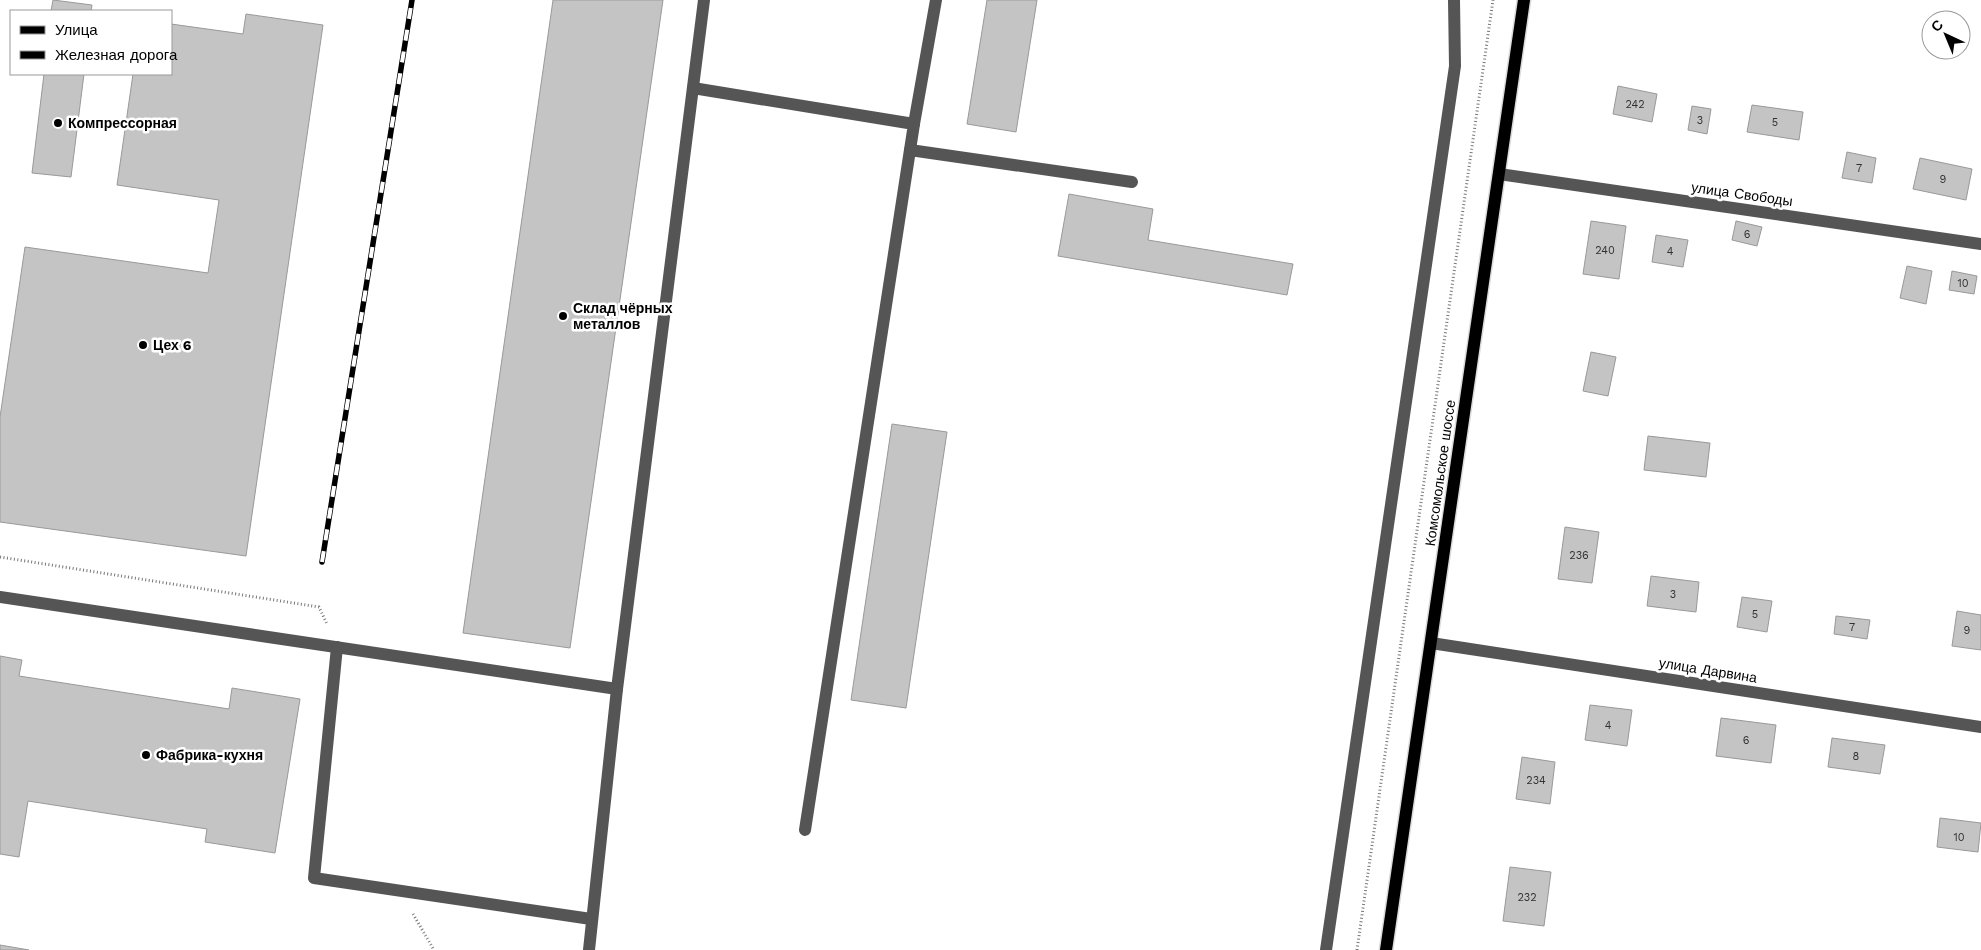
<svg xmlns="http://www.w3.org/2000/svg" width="1981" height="950" font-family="'Work Sans',sans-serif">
	<rect width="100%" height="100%" fill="#fff"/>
	<g fill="#c4c4c4" stroke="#999">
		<polygon points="53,0 92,5 91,11 51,11"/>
		<polygon points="553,0 663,0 570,648 463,633"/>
		<polygon points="987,0 1037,0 1016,132 967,124"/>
		<polygon points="246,14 323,25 246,556 0,522 0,417 25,247 208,273 219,200 117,185 133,74 171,74 171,24 243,34"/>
		<polygon points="44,74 84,74 71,177 32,173"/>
		<polygon points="1618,86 1657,94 1652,122 1613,114"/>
		<polygon points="1752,105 1803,112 1799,140 1747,132"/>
		<polygon points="1692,106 1711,109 1707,134 1688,130"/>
		<polygon points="1847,152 1876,158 1872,183 1842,178"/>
		<polygon points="1920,158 1972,169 1966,200 1913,189"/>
		<polygon points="1069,194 1153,209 1148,240 1293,264 1287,295 1058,256"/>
		<polygon points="1591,221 1626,226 1619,279 1583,274"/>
		<polygon points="1736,221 1762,227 1757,246 1732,240"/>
		<polygon points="1656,235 1688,240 1683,267 1652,262"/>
		<polygon points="1907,266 1932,271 1926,304 1900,298"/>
		<polygon points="1952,271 1977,276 1974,294 1949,290"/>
		<polygon points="1591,352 1616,357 1608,396 1583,391"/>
		<polygon points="892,424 947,432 906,708 851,700"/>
		<polygon points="1648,436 1710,443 1706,477 1644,470"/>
		<polygon points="1565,527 1599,532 1592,583 1558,579"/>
		<polygon points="1651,576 1699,582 1696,612 1647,606"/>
		<polygon points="1742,597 1772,601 1767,632 1737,627"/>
		<polygon points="1957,611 1981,615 1981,650 1952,646"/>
		<polygon points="1836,616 1870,620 1867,639 1834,634"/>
		<polygon points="0,656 22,660 19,676 229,709 232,688 300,699 275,853 205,842 207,829 28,801 19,857 0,854"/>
		<polygon points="1590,705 1632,710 1627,746 1585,740"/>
		<polygon points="1721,718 1776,725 1771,763 1716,756"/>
		<polygon points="1832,738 1885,745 1880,774 1828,767"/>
		<polygon points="1522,757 1555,762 1550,804 1516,799"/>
		<polygon points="1940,818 1981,823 1978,852 1937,847"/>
		<polygon points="1510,867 1551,872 1544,926 1503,921"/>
		<polygon points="0,945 29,950 0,950"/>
	</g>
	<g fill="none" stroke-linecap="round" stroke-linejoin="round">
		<defs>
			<polyline id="major" points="1386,950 1524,0"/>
		</defs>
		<use href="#major" stroke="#dbdbdb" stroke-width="15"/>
		<g stroke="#777" stroke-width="3" stroke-dasharray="1 2.5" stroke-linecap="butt">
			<polyline points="0,557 319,607 327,624"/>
			<polyline points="413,914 434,950"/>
			<polyline points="1357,950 1493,0"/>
		</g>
		<g stroke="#555" stroke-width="12">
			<polyline points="693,88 914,124 805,830"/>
			<polyline points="914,124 936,0"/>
			<polyline points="910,150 1132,182"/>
			<polyline points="1499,174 1981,244"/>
			<polyline points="0,597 617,689"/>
			<polyline points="1431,643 1981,727"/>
			<polyline points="337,647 314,878 591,919"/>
			<polyline points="589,950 617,689 704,0"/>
			<polyline points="1326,950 1455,66 1454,0"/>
		</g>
		<use href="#major" stroke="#000" stroke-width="12"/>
		<defs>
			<polyline id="rail" points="322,562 412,0"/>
		</defs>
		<use href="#rail" stroke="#000" stroke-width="5.5"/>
		<use href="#rail" stroke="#fff" stroke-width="4" stroke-dasharray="11" stroke-linecap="butt"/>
	</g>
	<g fill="#000" stroke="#fff" stroke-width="2">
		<circle cx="58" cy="123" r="5"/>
		<circle cx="563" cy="316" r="5"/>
		<circle cx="143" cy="345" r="5"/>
		<circle cx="146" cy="755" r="5"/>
	</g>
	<g text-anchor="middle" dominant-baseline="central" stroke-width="5" stroke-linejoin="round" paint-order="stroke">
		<g font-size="11" fill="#313131">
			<text x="1635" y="104">242</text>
			<text x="1700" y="120">3</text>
			<text x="1775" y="122">5</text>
			<text x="1859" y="168">7</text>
			<text x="1943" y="179">9</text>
			<text x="1747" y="234">6</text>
			<text x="1605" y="250">240</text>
			<text x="1670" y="251">4</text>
			<text x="1963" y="283">10</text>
			<text x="1579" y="555">236</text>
			<text x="1673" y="594">3</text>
			<text x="1755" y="614">5</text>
			<text x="1852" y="627">7</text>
			<text x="1967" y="630">9</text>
			<text x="1608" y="725">4</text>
			<text x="1746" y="740">6</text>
			<text x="1856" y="756">8</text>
			<text x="1536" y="780">234</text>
			<text x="1959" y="837">10</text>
			<text x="1527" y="897">232</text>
		</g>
		<g font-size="14" font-weight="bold" fill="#000" stroke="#fff" text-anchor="start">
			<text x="68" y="123">Компрессорная</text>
			<text x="573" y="308">Склад чёрных<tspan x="573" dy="16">металлов</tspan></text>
			<text x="153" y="345">Цех 6</text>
			<text x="156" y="755">Фабрика-кухня</text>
		</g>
		<g font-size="14" fill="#000" stroke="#fff">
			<text transform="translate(1742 194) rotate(8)">улица Свободы</text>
			<text transform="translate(1440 473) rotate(-82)">Комсомольское шоссе</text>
			<text transform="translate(1708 670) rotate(9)">улица Дарвина</text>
		</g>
	</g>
	<rect x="10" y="10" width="162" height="65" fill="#ffffff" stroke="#999999"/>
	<rect x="20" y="26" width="25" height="8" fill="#000000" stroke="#999999"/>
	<text x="55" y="35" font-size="15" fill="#000000">Улица</text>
	<rect x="20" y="51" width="25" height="8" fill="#000000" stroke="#999999"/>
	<text x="55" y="60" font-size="15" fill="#000000">Железная дорога</text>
	<g transform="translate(1946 35) rotate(316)"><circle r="24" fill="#ffffff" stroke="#999999"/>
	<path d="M0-4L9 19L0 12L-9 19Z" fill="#000000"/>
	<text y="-8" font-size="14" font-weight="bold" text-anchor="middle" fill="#000000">С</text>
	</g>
</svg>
